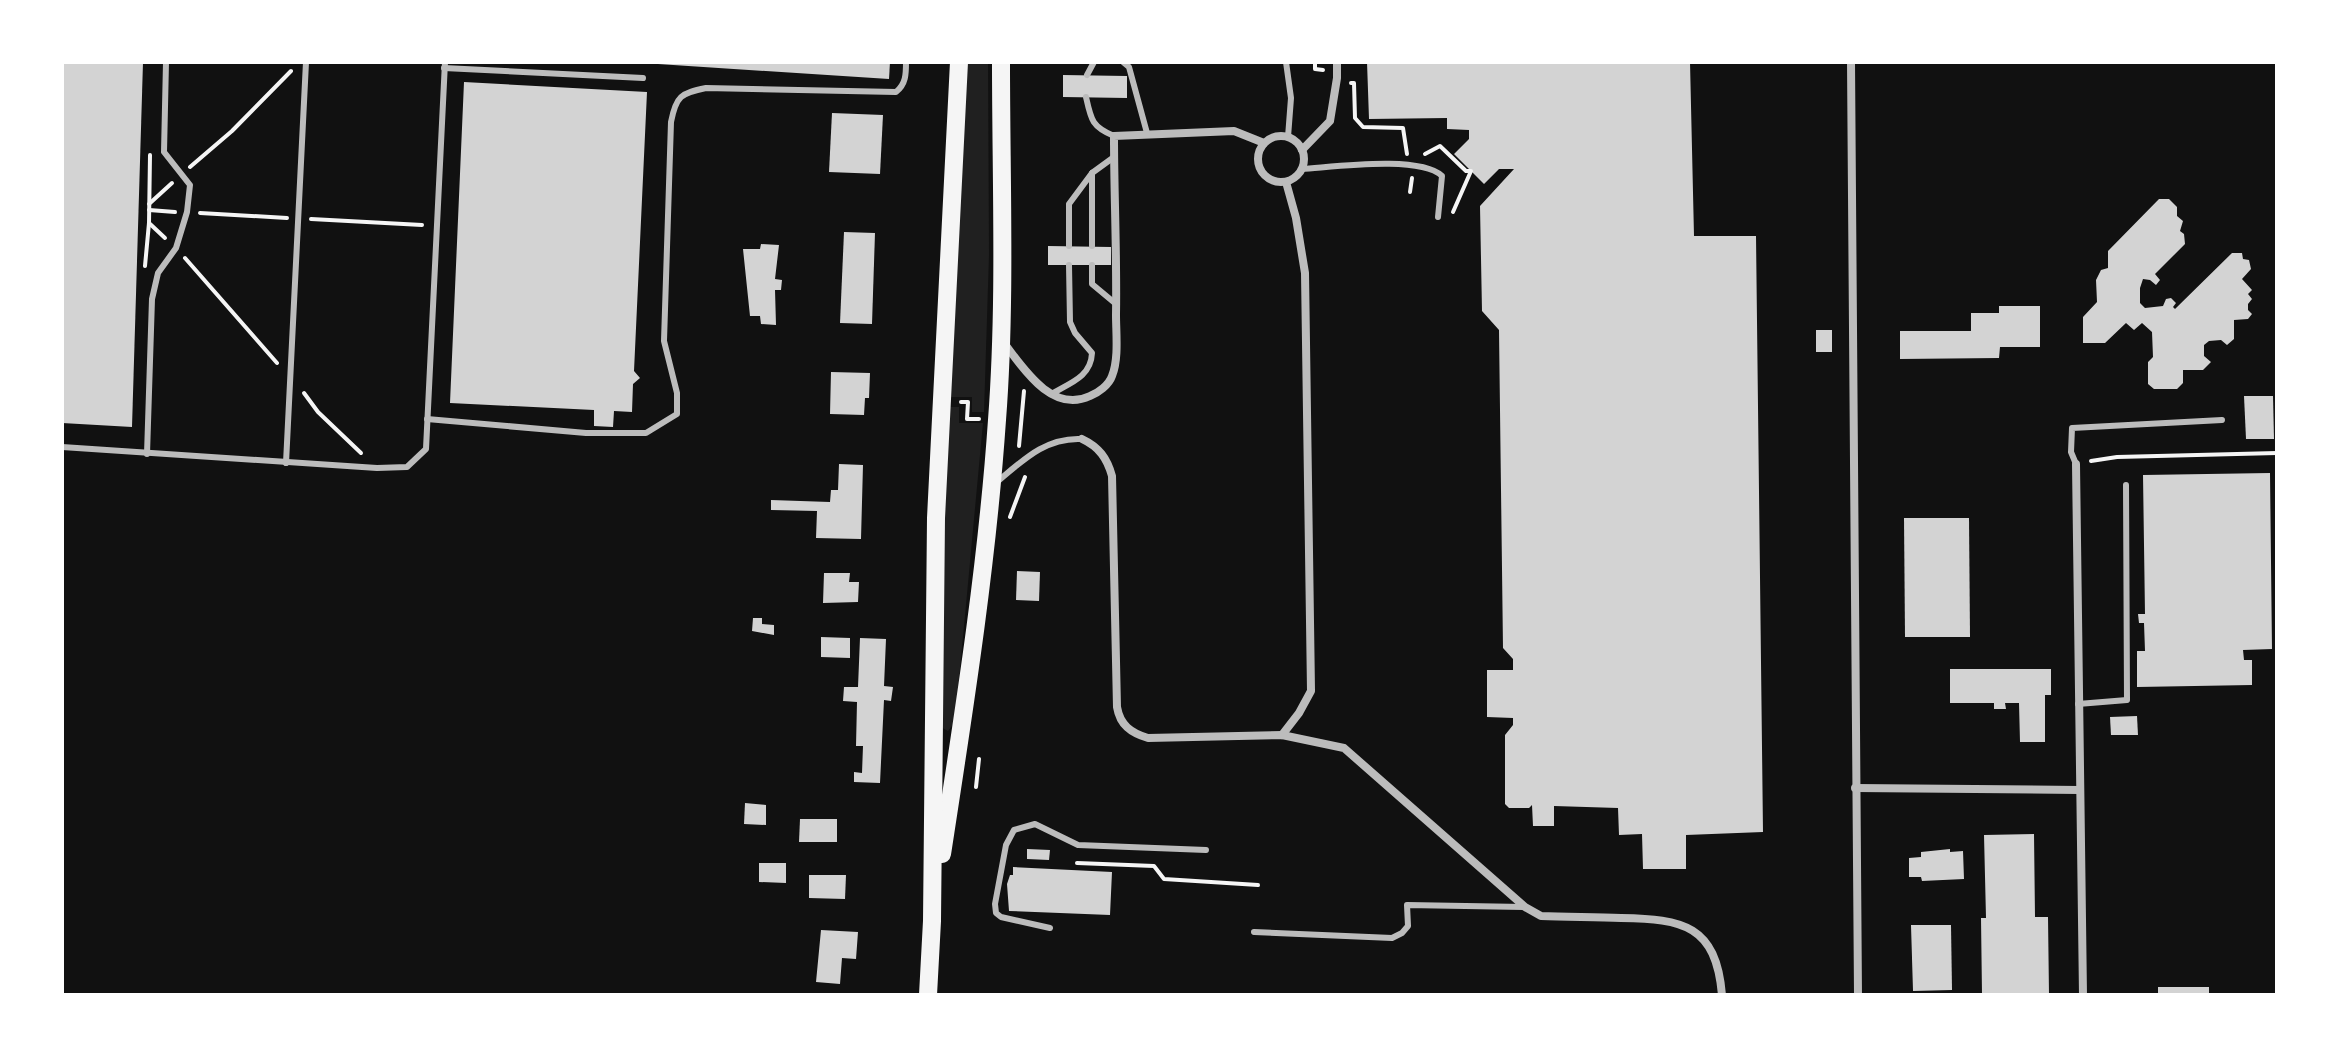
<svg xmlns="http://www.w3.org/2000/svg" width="2339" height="1057" font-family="'Noto Sans',sans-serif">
	<rect width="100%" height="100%" fill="#111"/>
	<g fill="#202020">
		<polygon points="962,62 988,62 989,255 984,412 972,412 972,397 947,397"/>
		<polygon points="946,407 959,407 959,423 983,423 955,722 948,731 937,725"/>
	</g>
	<g fill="#d3d3d3">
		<polygon points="62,62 143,62 132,427 62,423"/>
		<polygon points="658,62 890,62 889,79 658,64"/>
		<polygon points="1367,62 1690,62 1694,236 1756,236 1763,832 1686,835 1686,869 1643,869 1642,834 1619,835 1618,808 1554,806 1554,826 1533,826 1532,805 1529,808 1509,808 1505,804 1505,735 1513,725 1513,718 1487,717 1487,670 1513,670 1513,659 1503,648 1499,330 1482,311 1480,206 1514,169 1499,169 1484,184 1454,154 1469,139 1469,130 1447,129 1447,118 1369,119"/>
		<polygon points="1063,75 1127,76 1127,98 1063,97"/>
		<polygon points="464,82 647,92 634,371 640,378 633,384 632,412 614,411 613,427 594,426 594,410 450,403"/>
		<polygon points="832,113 883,115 880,174 829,172"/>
		<polygon points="2159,199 2169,199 2177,207 2177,216 2183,221 2180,231 2184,234 2185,244 2155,274 2160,280 2156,285 2150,280 2143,279 2140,288 2140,303 2145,308 2163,306 2166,299 2171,298 2176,303 2173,307 2175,309 2232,253 2242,253 2243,259 2249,260 2251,269 2242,279 2252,290 2248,294 2252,299 2248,304 2248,310 2252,314 2248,319 2234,320 2234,339 2227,345 2221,340 2209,341 2204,345 2204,356 2211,362 2203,370 2183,370 2183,383 2177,389 2154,389 2148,384 2148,362 2153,357 2152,332 2142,323 2134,330 2126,323 2105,343 2083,343 2083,317 2097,302 2096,280 2101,270 2108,268 2108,251"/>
		<polygon points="844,232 875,233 872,324 840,323"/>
		<polygon points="761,244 779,245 775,279 782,280 781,290 775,290 776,325 761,324 760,316 750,316 743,249 760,249"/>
		<polygon points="1048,246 1111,247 1111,265 1048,265"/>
		<polygon points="1999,306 2040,306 2040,347 2000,347 1999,358 1900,359 1900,331 1971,331 1971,313 1999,313"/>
		<rect x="1816" y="330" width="16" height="22"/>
		<polygon points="831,372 870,373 869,398 865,398 864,415 830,414"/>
		<polygon points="2244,396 2273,396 2274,439 2246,439"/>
		<polygon points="839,464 863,465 861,539 816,538 817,511 771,510 771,500 830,502 831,490 838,490"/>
		<polygon points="2270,473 2272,649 2243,650 2244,660 2252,660 2252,685 2137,687 2137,651 2145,651 2144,623 2139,623 2138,614 2145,614 2143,475"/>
		<polygon points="1904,518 1969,518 1970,637 1905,637"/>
		<polygon points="1017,571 1040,572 1039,601 1016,600"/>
		<polygon points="824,573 850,573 849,582 859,582 858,602 823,603"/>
		<polygon points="753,618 762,618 762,624 774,625 774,635 752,631"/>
		<polygon points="821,637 850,638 850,658 821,657"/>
		<polygon points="860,638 886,639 884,686 893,687 891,701 884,700 880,783 854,782 854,772 862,773 863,746 856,746 857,702 843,701 844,687 858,687"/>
		<polygon points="1950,669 2051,669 2051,695 2045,695 2045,742 2020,742 2019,703 2005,703 2006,709 1994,709 1994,703 1950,703"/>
		<polygon points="2137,716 2138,735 2111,735 2110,717"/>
		<polygon points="745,803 766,805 766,825 744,824"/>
		<polygon points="800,819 837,819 837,842 799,842"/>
		<polygon points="2034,834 2035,917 2048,917 2049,995 1982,995 1981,918 1986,918 1984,835"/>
		<polygon points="1027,849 1050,850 1049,860 1027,859"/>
		<polygon points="1950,849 1950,852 1963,851 1964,879 1922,881 1921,877 1909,877 1909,858 1921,857 1921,852"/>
		<polygon points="759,863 786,863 786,883 759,882"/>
		<polygon points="1013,867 1112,872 1110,915 1009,911 1007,884 1010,875 1013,875"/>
		<polygon points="809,875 846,875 845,899 809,898"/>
		<polygon points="1911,925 1951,925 1952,990 1913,991"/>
		<polygon points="821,930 858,932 856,959 842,958 840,984 816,982"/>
		<rect x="2158" y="987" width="51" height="8"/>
	</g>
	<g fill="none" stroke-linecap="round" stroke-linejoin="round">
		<g stroke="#f5f5f5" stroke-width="4">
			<polyline points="1315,62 1315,69 1323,70"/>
			<polyline points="1351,83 1354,83 1355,118 1363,127 1403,128 1407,154"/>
			<polyline points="1425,154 1440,146 1466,171 1471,171 1453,212"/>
			<polyline points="190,167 232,131 291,71"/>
			<polyline points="1410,192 1412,178"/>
			<polyline points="149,204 172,183"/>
			<polyline points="149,210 175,212"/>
			<polyline points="200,213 287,218"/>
			<polyline points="311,219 422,225"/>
			<polyline points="149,223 165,238"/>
			<polyline points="185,258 277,363"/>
			<polyline points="145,266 149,223 150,155"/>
			<polyline points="304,393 318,412 361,453"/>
			<polyline points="961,402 968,402 967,419 979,419"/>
			<polyline points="1019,446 1024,391"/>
			<polyline points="2091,461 2117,457 2277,453"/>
			<polyline points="1010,517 1025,477"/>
			<polyline points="976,787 979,759"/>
			<polyline points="1077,863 1154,866 1164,879 1258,885"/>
		</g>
		<g stroke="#bcbcbc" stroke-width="6">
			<polyline points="1123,62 1129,67 1147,133"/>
			<polyline points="1286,62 1291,98 1288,137"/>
			<polyline points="444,68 643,78"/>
			<polyline points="1087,75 1094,62"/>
			<path d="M1086 97C1091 120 1092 127 1114 136"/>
			<path d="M1302 169C1334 167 1420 155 1442 176L1438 217"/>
			<polyline points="1069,246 1069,204 1092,173"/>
			<polyline points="1092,246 1092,173 1114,157"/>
			<polyline points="1092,265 1092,284 1116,304"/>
			<path d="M1051 394C1070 383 1091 377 1092 353L1075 333 1070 322 1069 265"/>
			<path d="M427 419 586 433H646L677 414V393L664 341 671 122C676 96 681 93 706 88L896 92C906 84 906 74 906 62"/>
			<polyline points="62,447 377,468 407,467 426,449 445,62"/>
			<polyline points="147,454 152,299 158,273 176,248 187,212 190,185 164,152 166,62"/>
			<polyline points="286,463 306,62"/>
			<polyline points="2076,464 2071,452 2072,428 2222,420"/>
			<path d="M997 482C1023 460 1046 437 1082 439"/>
			<polyline points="2078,704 2127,700 2126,485"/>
			<polyline points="1050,928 1001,917 996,913 995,904 1006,845 1014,830 1035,824 1078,845 1206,850"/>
			<polyline points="1254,932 1392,938 1402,933 1408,926 1407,905 1524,907"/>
		</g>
		<g stroke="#bcbcbc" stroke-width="8">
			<polyline points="1851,62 1858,995"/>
			<circle cx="1281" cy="159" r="23"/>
			<polyline points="1302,150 1330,121 1337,78 1337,62"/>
			<path d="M1004 343C1023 368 1052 414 1090 396 1098 393 1109 385 1112 376 1119 359 1116 333 1116 315 1117 255 1114 195 1114 136L1234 131 1264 143"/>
			<path d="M1082 439C1099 447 1107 458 1112 476L1117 707C1120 725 1131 733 1148 738L1282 735 1344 748 1525 907 1541 916C1567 917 1594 917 1621 918 1683 919 1716 925 1722 995"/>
			<polyline points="2076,464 2083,995"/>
			<polyline points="1282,735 1299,713 1311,691 1305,273 1296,218 1286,182"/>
			<polyline points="1855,788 2079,790"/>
		</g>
		<g stroke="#f5f5f5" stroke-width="18">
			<path d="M942 854C964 711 987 566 997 420 1006 302 1001 181 1001 62"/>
			<polyline points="928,995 932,921 936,518 959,62"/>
		</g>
	</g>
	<rect width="2339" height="1057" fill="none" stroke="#ffffff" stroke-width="128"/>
</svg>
